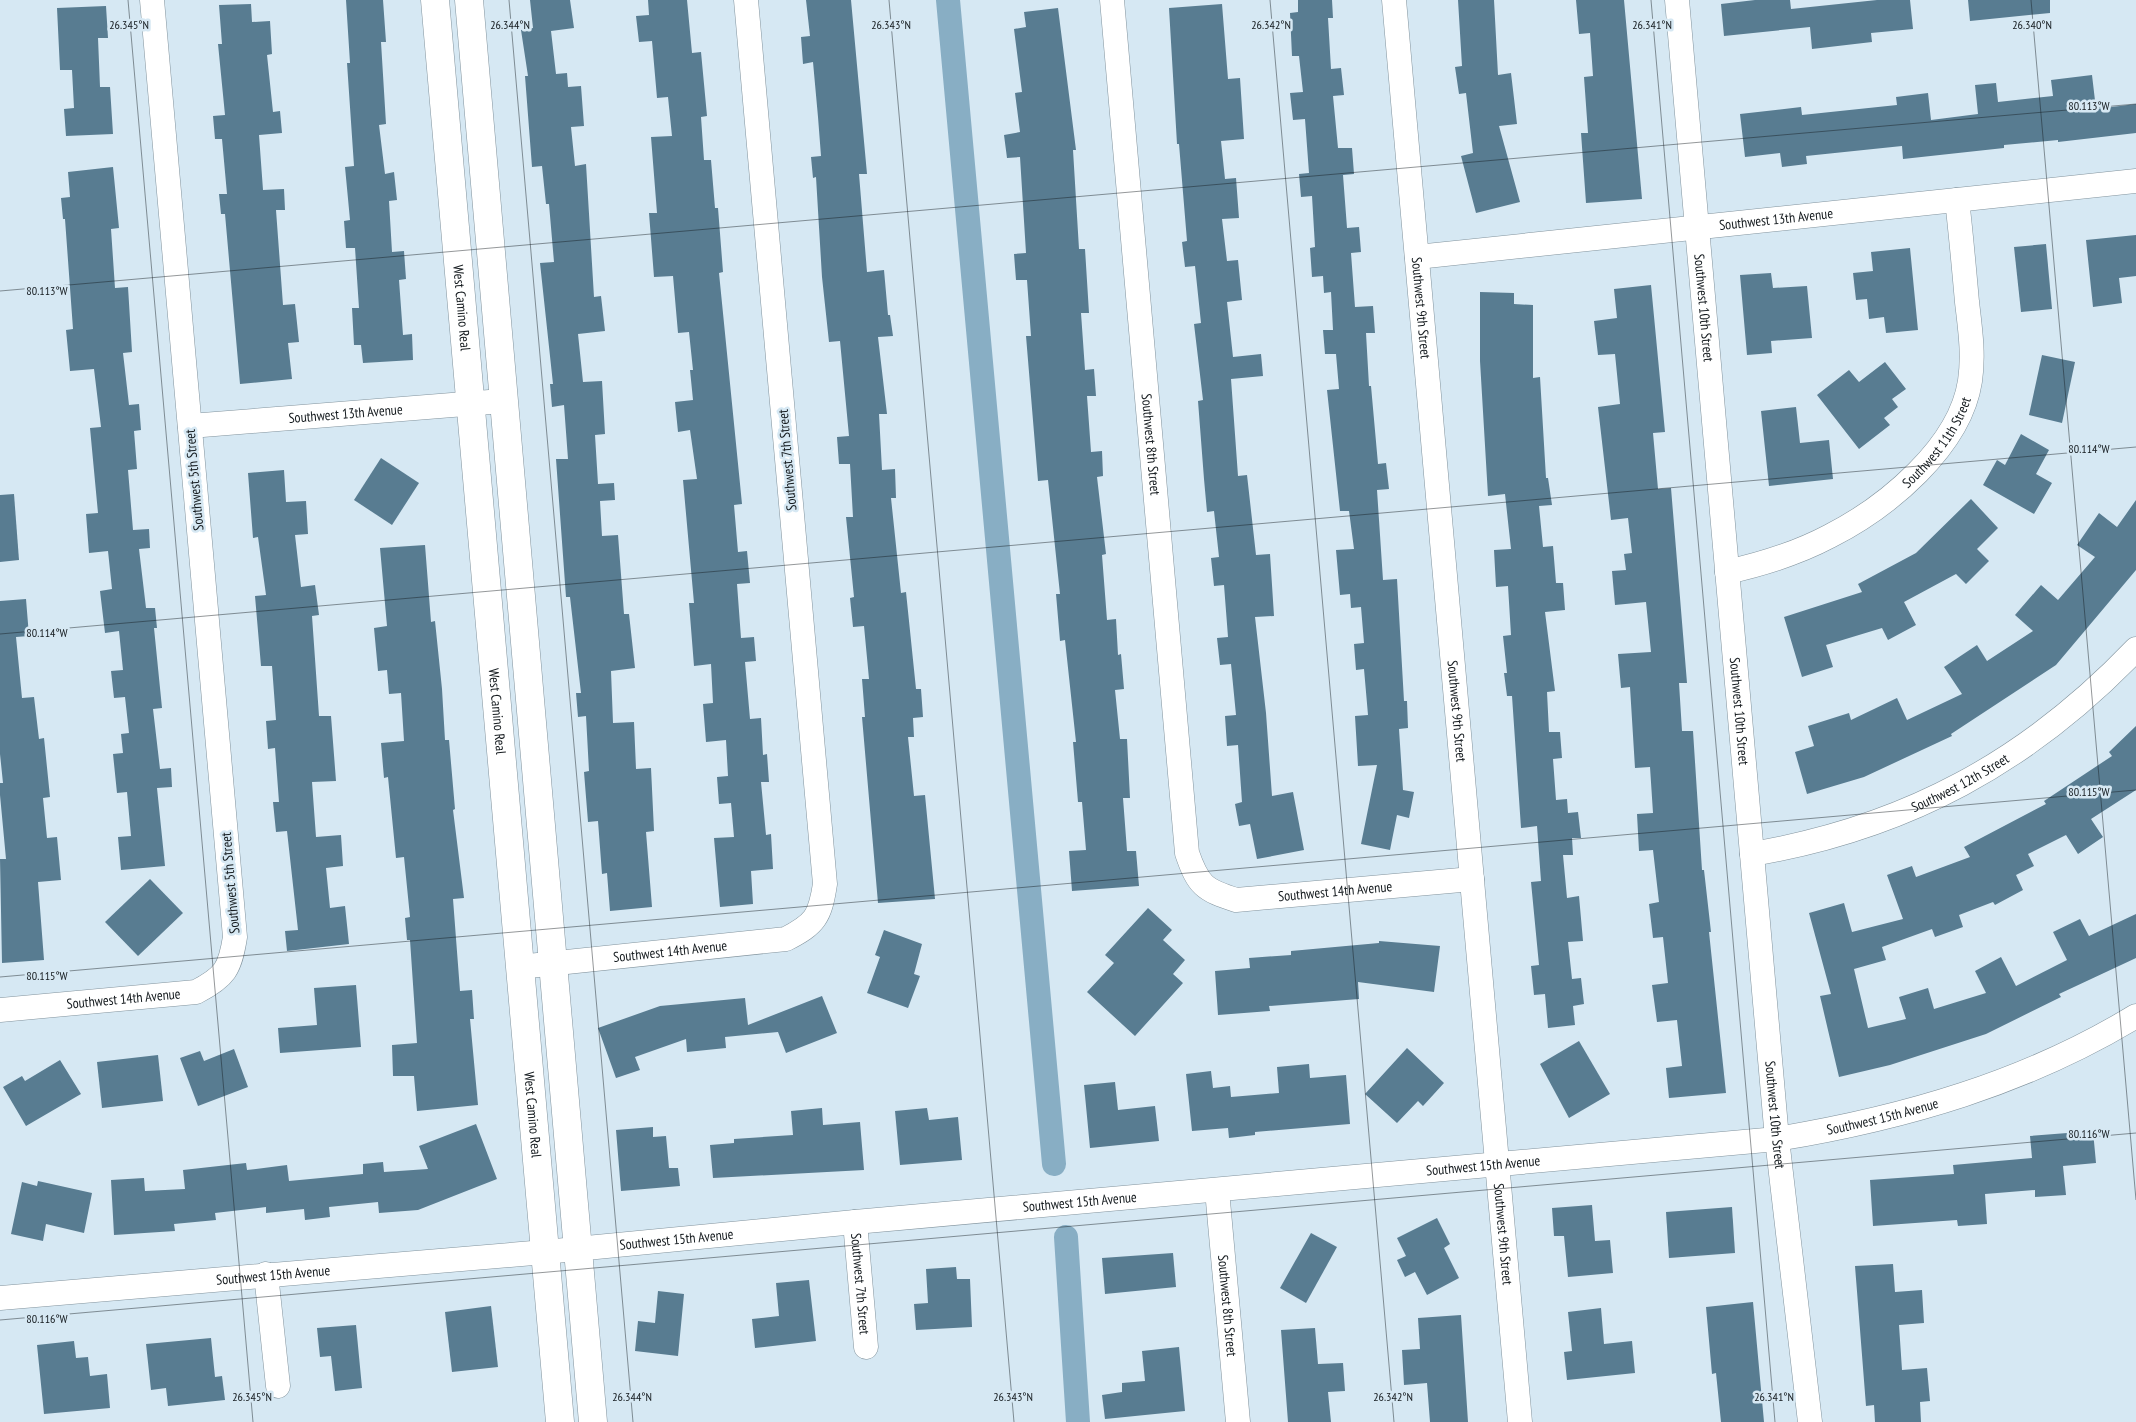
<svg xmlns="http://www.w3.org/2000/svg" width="2136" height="1422" font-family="'PT Sans Narrow',sans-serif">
	<rect width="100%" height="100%" fill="#d6e8f3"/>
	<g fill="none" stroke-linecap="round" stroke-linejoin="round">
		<g stroke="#88aec4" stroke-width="24">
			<polyline points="948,0 1054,1164"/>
			<polyline points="1066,1237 1078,1422"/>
		</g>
	</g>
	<g fill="#587c91">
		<polygon points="346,0 383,0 386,42 381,42 386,124 379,125 385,174 394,172 397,200 389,201 392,252 404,251 406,279 399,280 403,335 412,334 413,360 363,363 361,345 354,345 352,308 359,308 355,248 346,248 344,221 350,220 345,167 354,166 347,63 350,63"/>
		<polygon points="530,0 570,0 574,28 551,31 556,74 567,73 568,87 581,86 584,126 571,127 575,166 586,164 594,297 601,296 605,331 578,334 583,382 602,381 605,434 595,435 598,484 614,483 615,500 600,501 602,536 618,535 624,614 629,614 635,668 611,671 613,723 634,722 636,769 651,768 654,831 646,832 652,907 610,911 607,873 602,874 598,821 588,822 584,772 589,771 586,716 578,717 576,693 581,693 570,597 566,597 556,459 568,459 564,405 552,407 550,384 553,384 540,263 554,262 549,204 546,204 542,166 532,167 525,76 528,76 521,30 533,28"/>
		<polygon points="648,0 687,0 692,53 701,52 707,116 701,117 704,160 711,160 715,208 718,208 723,272 719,273 742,504 734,505 738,552 747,551 750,583 737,584 741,638 754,637 756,661 745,662 750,719 761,718 763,755 767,754 769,782 761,782 766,835 771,834 773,869 751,871 753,904 720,907 714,838 734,837 731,803 719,804 717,777 728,776 726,740 706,742 703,704 713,703 711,664 694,666 689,603 694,603 683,480 697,479 690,430 678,432 675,402 693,400 690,370 693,370 689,332 678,333 673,276 654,277 649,213 657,213 651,137 672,136 668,97 657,98 652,41 639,42 636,16 649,15"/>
		<polygon points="806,0 851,0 867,174 859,174 867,272 884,270 888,315 890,315 893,336 878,337 887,414 879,414 882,470 895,469 896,498 891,498 901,593 906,592 916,689 921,689 923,717 913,718 914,737 908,737 914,796 925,795 935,899 878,903 862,717 865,717 862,679 869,679 864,626 853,627 850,598 854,597 846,517 853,517 850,464 839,464 837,437 849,436 840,341 829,342 822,277 816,177 813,178 811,157 821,156 818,117 813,62 803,64 801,37 810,36"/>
		<polygon points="1298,0 1332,0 1333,18 1328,18 1331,69 1341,68 1344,95 1333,96 1338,148 1352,148 1354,174 1343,175 1347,228 1359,227 1361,252 1351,253 1355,307 1373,306 1375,333 1366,333 1369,386 1371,386 1378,464 1386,463 1389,489 1377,490 1383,580 1397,579 1404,701 1407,701 1408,728 1399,729 1403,790 1414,792 1409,818 1397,815 1390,850 1361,844 1377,765 1358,766 1355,716 1368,715 1364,669 1356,670 1354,644 1364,643 1361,607 1351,608 1350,594 1340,595 1336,550 1354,549 1349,511 1340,511 1327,390 1339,389 1336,354 1325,354 1323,330 1333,330 1331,292 1324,293 1323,276 1312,277 1310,248 1315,247 1312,196 1301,197 1299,174 1309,173 1305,119 1293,120 1290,93 1303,92 1299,56 1292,56 1290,13 1298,12"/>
		<polygon points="1458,0 1494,0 1498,75 1511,73 1517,124 1499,126 1520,202 1476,213 1461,156 1473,153 1466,93 1459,94 1455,67 1462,66"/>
		<polygon points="1576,0 1624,0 1642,199 1586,203 1581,133 1588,133 1584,77 1593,76 1590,33 1579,34"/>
		<polygon points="1755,0 1790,0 1791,9 1877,0 1910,0 1913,29 1871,33 1872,42 1812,49 1810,27 1724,36 1721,4"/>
		<polygon points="1968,0 2050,0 2050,13 1970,21"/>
		<polygon points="251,4 252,22 270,21 272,54 267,55 273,112 280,111 282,133 259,135 263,190 284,189 285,210 276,210 283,305 295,304 299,342 288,343 292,379 240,384 225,214 221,214 219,194 227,194 222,139 215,139 213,116 225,115 218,44 222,44 219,5"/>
		<polygon points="1222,4 1228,79 1240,78 1244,139 1221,141 1225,179 1236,178 1239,218 1222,219 1227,261 1238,260 1242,300 1227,302 1233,357 1261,354 1263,376 1231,379 1238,476 1247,475 1256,555 1270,554 1274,616 1255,617 1266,713 1272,796 1293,792 1304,850 1257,859 1250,824 1239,826 1235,804 1242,802 1238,745 1227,746 1225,716 1236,715 1231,664 1220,665 1217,638 1228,637 1224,585 1214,586 1211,558 1219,557 1214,511 1207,512 1204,479 1198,401 1203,400 1194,324 1201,323 1195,266 1185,267 1182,242 1187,241 1179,144 1177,144 1169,8"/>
		<polygon points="106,6 108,38 98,38 100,87 110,87 113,134 66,136 64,109 74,108 72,70 60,70 57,8"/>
		<polygon points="1058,8 1076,150 1073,150 1079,249 1085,249 1089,313 1081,313 1085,370 1094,369 1096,396 1087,396 1091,452 1102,451 1103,476 1097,477 1106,554 1102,555 1107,620 1116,619 1118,655 1121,654 1124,689 1115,690 1120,739 1127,739 1130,798 1123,798 1127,851 1136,851 1139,886 1072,891 1069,851 1086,850 1082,802 1078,802 1073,742 1076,742 1065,640 1060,641 1056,594 1060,594 1048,480 1038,481 1026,336 1031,336 1027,280 1016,280 1014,254 1026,253 1020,157 1007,158 1004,135 1020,132 1015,93 1022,92 1014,29 1026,27 1024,12"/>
		<polygon points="2092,75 2096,109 2136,104 2136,133 2058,142 2058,140 2004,145 2004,148 1903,159 1902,146 1806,156 1807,164 1782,167 1780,153 1745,157 1740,114 1801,107 1802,115 1897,105 1896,97 1928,93 1931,120 1978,114 1975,85 1996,83 1998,102 2053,96 2051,80"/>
		<polygon points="113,167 119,228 111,229 115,288 128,287 132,352 123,353 129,405 139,404 141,430 134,431 137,469 128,470 133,530 149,529 150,548 139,549 146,608 155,608 157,628 154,628 162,708 153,709 160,769 171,768 172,787 157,788 165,866 121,870 118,837 131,836 127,792 117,793 113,754 123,753 121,734 129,733 125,697 114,698 111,671 123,670 119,631 105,633 100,591 112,589 108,551 89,553 86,514 98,513 90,428 101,427 94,369 70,371 66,330 73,329 65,219 63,219 61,198 70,197 68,172"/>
		<polygon points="2136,235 2136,276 2119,278 2122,303 2093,307 2086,240"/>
		<polygon points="2046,244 2052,309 2021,312 2014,247"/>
		<polygon points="1910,248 1918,330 1886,333 1884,317 1869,319 1867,299 1856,300 1853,273 1873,271 1871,252"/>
		<polygon points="1771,273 1773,288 1807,286 1812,338 1771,341 1772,353 1747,355 1740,275"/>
		<polygon points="1651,285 1665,432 1653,433 1658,489 1671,488 1687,683 1679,683 1682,731 1693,731 1702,870 1704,870 1711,932 1709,932 1726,1093 1669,1098 1666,1068 1682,1066 1677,1020 1657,1022 1652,985 1668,983 1663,937 1653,938 1649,904 1659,902 1653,850 1639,851 1637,814 1653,813 1650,767 1635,768 1630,687 1621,688 1618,654 1651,652 1646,602 1615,605 1612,571 1626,570 1624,554 1632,553 1628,518 1611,520 1598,407 1620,404 1615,354 1598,355 1594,321 1617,318 1614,289"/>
		<polygon points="1480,292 1514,293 1514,304 1533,305 1533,378 1540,377 1546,478 1548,478 1552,505 1539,506 1543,547 1553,546 1556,583 1563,583 1565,610 1545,612 1555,691 1547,692 1549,732 1560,732 1562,758 1553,759 1556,800 1567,799 1568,813 1578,812 1581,838 1572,838 1573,855 1563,855 1567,898 1579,896 1583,941 1568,942 1572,979 1581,978 1584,1004 1573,1006 1575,1025 1548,1028 1545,994 1534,995 1531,966 1539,965 1531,882 1541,881 1537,826 1521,828 1512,696 1507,696 1504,673 1507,673 1503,636 1511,635 1508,586 1496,587 1494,550 1511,549 1505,494 1488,496 1480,361"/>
		<polygon points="2042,355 2075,362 2062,423 2029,415"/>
		<polygon points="1885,362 1906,389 1892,399 1898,407 1884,418 1890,425 1859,449 1817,395 1849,370 1859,382"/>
		<polygon points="1796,407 1800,443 1829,440 1833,479 1769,486 1761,411"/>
		<polygon points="2021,434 2049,450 2036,474 2052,483 2034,514 1983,485 1997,460 2005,465"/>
		<polygon points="381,458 419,483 392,525 354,500"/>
		<polygon points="284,470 286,502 306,501 308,534 295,535 301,587 315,585 319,615 312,616 319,716 331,716 336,781 312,782 316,837 341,835 343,866 326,868 330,908 345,906 349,944 287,951 285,931 298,930 287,831 276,832 273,802 279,802 275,748 268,749 266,721 276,720 272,666 261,666 255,596 266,595 258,537 253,538 248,473"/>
		<polygon points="14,494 19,560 0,562 0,495"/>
		<polygon points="1971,499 1998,528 1977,549 1989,561 1966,584 1956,574 1904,602 1916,625 1888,640 1882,628 1826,645 1833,667 1802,677 1784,617 1862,592 1858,584 1916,553"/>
		<polygon points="2136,500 2136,570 2056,665 1951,734 1952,736 1864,777 1807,794 1795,752 1814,746 1808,726 1849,713 1851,720 1897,698 1907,720 1962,694 1944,667 1977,645 1987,661 2033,631 2015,615 2041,585 2058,600 2095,557 2077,545 2099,513 2117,527"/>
		<polygon points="425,545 431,622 435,621 442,689 445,740 449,740 455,809 453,810 464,898 453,899 460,991 472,990 474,1019 470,1019 478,1105 417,1111 414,1076 393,1076 392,1045 417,1043 410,940 407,940 405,918 410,917 404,857 396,858 388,777 384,778 381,743 404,741 401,693 389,694 387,670 378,671 374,628 387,626 380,548"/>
		<polygon points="26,599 29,636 16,637 22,698 34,697 39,739 44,738 50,797 43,798 47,838 57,837 61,880 38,882 44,960 2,963 0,859 6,859 0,795 0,783 3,783 0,754 0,601"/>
		<polygon points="2136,726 2136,790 2091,819 2103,837 2078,854 2066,835 2028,854 2034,866 2016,875 2023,890 1995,905 1993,902 1959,915 1963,927 1935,937 1932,929 1882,947 1886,960 1854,969 1868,1028 1906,1019 1899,997 1928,988 1934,1009 1986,993 1975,971 2001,957 2016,986 2067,960 2053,932 2080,919 2089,936 2136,914 2136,958 2059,994 2061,997 1986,1034 1890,1065 1839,1077 1820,996 1831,994 1809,913 1844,903 1852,932 1903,919 1887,875 1912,866 1916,877 1970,857 1964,847 2046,804 2044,801 2112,756 2109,752"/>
		<polygon points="150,879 183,913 138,956 105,922"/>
		<polygon points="1148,908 1172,930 1163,940 1185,960 1173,974 1183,983 1135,1036 1087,992 1114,963 1105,955"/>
		<polygon points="884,930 922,944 914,974 920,976 908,1008 867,993 880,957 875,955"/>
		<polygon points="1379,941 1440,946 1434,992 1358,982 1359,999 1269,1006 1270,1011 1218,1015 1215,971 1250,968 1249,958 1291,955 1291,951 1379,943"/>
		<polygon points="356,985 361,1047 280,1053 278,1028 317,1025 314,988"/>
		<polygon points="822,996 837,1033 786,1053 778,1032 725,1037 726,1048 687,1052 686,1039 635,1057 640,1070 616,1078 598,1028 660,1006 745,998 748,1025"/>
		<polygon points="1579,1041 1610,1094 1569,1118 1540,1064"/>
		<polygon points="1407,1048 1444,1083 1423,1106 1418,1101 1397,1123 1365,1094"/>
		<polygon points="234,1049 248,1087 198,1106 180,1058 200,1051 204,1061"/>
		<polygon points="158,1055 163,1101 102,1108 97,1062"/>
		<polygon points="60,1060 81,1094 26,1126 3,1087 22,1076 25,1081"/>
		<polygon points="1309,1064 1310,1078 1346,1075 1350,1124 1255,1132 1255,1135 1229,1138 1228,1128 1192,1131 1186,1074 1211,1071 1213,1088 1230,1086 1231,1097 1279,1093 1277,1067"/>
		<polygon points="1115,1082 1118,1110 1155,1106 1159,1141 1090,1148 1084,1085"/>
		<polygon points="822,1108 823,1125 860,1122 864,1170 713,1178 710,1145 734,1143 734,1139 793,1135 791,1111"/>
		<polygon points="927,1108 929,1120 958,1117 962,1160 900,1165 895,1111"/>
		<polygon points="476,1124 497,1179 418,1210 379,1213 378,1202 329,1207 330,1217 305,1220 304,1209 266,1213 266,1207 215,1213 216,1220 174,1224 175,1231 114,1235 111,1180 144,1178 145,1191 185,1189 183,1170 246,1163 247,1170 287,1165 289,1181 363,1174 363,1164 383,1162 384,1172 428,1169 419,1146"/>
		<polygon points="653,1127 653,1137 666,1136 669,1168 678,1168 680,1186 621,1191 616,1130"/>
		<polygon points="2093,1131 2096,1163 2063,1166 2066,1195 2035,1197 2035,1190 1985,1194 1987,1224 1958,1226 1957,1220 1873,1226 1870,1180 1954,1174 1953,1165 2032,1158 2030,1136"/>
		<polygon points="38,1181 92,1193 84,1233 46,1224 43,1241 11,1234 22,1182 37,1186"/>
		<polygon points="1592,1205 1595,1241 1610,1240 1613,1273 1568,1277 1564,1236 1554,1236 1552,1208"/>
		<polygon points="1732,1207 1735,1253 1669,1258 1666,1212"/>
		<polygon points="1437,1218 1450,1244 1444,1248 1459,1278 1427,1295 1415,1272 1405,1277 1397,1260 1406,1256 1397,1238"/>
		<polygon points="1311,1233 1337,1247 1306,1303 1280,1288"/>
		<polygon points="1173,1253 1176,1287 1105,1294 1102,1258"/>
		<polygon points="1893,1264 1895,1292 1922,1290 1924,1323 1899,1325 1902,1370 1927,1368 1930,1401 1920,1402 1921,1422 1875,1422 1874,1405 1866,1406 1855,1266"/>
		<polygon points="956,1267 957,1279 970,1279 972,1327 916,1330 914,1304 928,1303 926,1269"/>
		<polygon points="809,1280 816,1341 755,1348 752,1319 779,1316 776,1283"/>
		<polygon points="658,1291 684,1294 678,1356 635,1351 638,1321 655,1323"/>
		<polygon points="1753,1302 1764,1422 1721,1422 1716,1373 1712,1374 1706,1307"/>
		<polygon points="491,1306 498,1367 452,1372 445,1312"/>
		<polygon points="1601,1308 1604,1344 1632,1341 1635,1373 1567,1380 1564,1352 1572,1351 1568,1312"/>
		<polygon points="1461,1315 1468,1422 1430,1422 1427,1383 1404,1385 1402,1350 1420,1349 1418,1318"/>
		<polygon points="356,1325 362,1388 335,1391 331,1356 320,1357 317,1328"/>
		<polygon points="1315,1328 1318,1364 1343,1363 1345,1391 1328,1392 1331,1422 1288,1422 1281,1330"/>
		<polygon points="211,1338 215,1377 222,1376 225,1400 168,1406 166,1388 151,1390 146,1344"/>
		<polygon points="74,1341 76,1358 88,1357 90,1376 107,1374 110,1408 44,1414 37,1345"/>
		<polygon points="1179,1347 1185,1411 1105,1419 1102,1395 1122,1392 1122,1383 1145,1381 1142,1351"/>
	</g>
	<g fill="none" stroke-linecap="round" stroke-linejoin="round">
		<defs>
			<g id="minor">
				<path id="s1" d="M1112 0 1187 853C1198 885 1204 890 1236 900L1472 879"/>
				<path id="s2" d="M1394 0 1520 1422"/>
				<path id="s3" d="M1677 0 1777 1139 1810 1422"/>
				<path id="s4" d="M1417 257 2136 181"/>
				<path id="s5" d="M190 426 502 401"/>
				<path id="s6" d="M1727 572C1763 564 1798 553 1830 536 1887 507 1960 447 1970 381 1974 354 1970 328 1967 302 1964 268 1961 234 1957 200"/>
				<path id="s7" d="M1752 854C1906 828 2028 762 2136 649"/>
				<path id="s8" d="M519 967 786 939C815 924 820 917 825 884L746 0"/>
				<path id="s9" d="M0 1010 196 992C225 977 230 969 235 937L152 0"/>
				<path id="s10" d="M1217 1190 1238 1422"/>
				<path id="s11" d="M855 1222 866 1347"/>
				<polyline points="266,1274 278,1386"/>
				<path id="s12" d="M0 1298 545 1252 855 1222 1777 1139C1904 1118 2026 1083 2136 1016"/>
			</g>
			<g id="tertiary">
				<path id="s13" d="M435 0 560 1422"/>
				<polyline points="469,0 593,1422"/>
			</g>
		</defs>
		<use href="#minor" stroke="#82939d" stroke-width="25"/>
		<use href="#tertiary" stroke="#82939d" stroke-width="29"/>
		<use href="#minor" stroke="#fff" stroke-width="24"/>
		<use href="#tertiary" stroke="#fff" stroke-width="28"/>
	</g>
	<path fill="none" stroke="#141a1e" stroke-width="1" stroke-opacity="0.45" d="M128 0 253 1422M509 0 633 1422M889 0 1014 1422M1270 0 1394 1422M1651 0 1775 1422M2031 0 2136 1200M0 291 2136 104M0 634 2136 447M0 977 2136 790M0 1320 2136 1133"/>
	<g text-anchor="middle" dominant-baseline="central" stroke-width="5" stroke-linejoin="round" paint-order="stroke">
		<g font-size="14" fill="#141a1e" stroke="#d6e8f3">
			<text stroke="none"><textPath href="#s4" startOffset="361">Southwest 13th Avenue</textPath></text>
			<text stroke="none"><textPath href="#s13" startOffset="309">West Camino Real</textPath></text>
			<text stroke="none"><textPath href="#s2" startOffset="309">Southwest 9th Street</textPath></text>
			<text stroke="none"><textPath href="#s3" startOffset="309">Southwest 10th Street</textPath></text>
			<text stroke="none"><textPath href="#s5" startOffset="156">Southwest 13th Avenue</textPath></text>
			<text stroke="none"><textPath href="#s6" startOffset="254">Southwest 11th Street</textPath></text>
			<text stroke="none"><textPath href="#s1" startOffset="446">Southwest 8th Street</textPath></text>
			<text transform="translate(787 460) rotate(-95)">Southwest 7th Street</text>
			<text transform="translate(194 480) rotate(-95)">Southwest 5th Street</text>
			<text stroke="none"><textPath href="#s13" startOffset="714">West Camino Real</textPath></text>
			<text stroke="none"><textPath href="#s2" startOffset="714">Southwest 9th Street</textPath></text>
			<text stroke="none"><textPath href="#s3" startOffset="714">Southwest 10th Street</textPath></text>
			<text stroke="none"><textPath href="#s7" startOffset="221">Southwest 12th Street</textPath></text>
			<text transform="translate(230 883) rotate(-95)">Southwest 5th Street</text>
			<text stroke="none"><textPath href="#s1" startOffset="1028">Southwest 14th Avenue</textPath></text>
			<text stroke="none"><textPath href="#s8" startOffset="152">Southwest 14th Avenue</textPath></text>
			<text stroke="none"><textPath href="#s9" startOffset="124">Southwest 14th Avenue</textPath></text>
			<text stroke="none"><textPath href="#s13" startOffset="1119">West Camino Real</textPath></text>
			<text stroke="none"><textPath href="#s3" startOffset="1119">Southwest 10th Street</textPath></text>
			<text stroke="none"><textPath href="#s12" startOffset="1892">Southwest 15th Avenue</textPath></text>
			<text stroke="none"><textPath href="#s12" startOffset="1489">Southwest 15th Avenue</textPath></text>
			<text stroke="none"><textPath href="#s12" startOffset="1084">Southwest 15th Avenue</textPath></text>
			<text stroke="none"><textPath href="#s2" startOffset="1239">Southwest 9th Street</textPath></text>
			<text stroke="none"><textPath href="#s12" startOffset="679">Southwest 15th Avenue</textPath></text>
			<text stroke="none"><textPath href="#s12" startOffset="274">Southwest 15th Avenue</textPath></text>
			<text stroke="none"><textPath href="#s11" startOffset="62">Southwest 7th Street</textPath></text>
			<text stroke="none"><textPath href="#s10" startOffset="116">Southwest 8th Street</textPath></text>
		</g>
	</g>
	<g font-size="12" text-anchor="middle" fill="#141a1e" stroke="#d6e8f3" stroke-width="5" stroke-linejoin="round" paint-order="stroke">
		<text x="129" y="29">26.345°N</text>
		<text x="510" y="29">26.344°N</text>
		<text x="891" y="29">26.343°N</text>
		<text x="1271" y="29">26.342°N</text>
		<text x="1652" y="29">26.341°N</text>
		<text x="2032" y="29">26.340°N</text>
		<text x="2089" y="110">80.113°W</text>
		<text x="47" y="295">80.113°W</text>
		<text x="2089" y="453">80.114°W</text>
		<text x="47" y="637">80.114°W</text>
		<text x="2089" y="796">80.115°W</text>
		<text x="47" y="980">80.115°W</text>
		<text x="2089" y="1138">80.116°W</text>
		<text x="47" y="1323">80.116°W</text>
		<text x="252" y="1401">26.345°N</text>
		<text x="632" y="1401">26.344°N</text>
		<text x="1013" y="1401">26.343°N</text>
		<text x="1393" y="1401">26.342°N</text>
		<text x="1774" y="1401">26.341°N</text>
	</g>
</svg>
